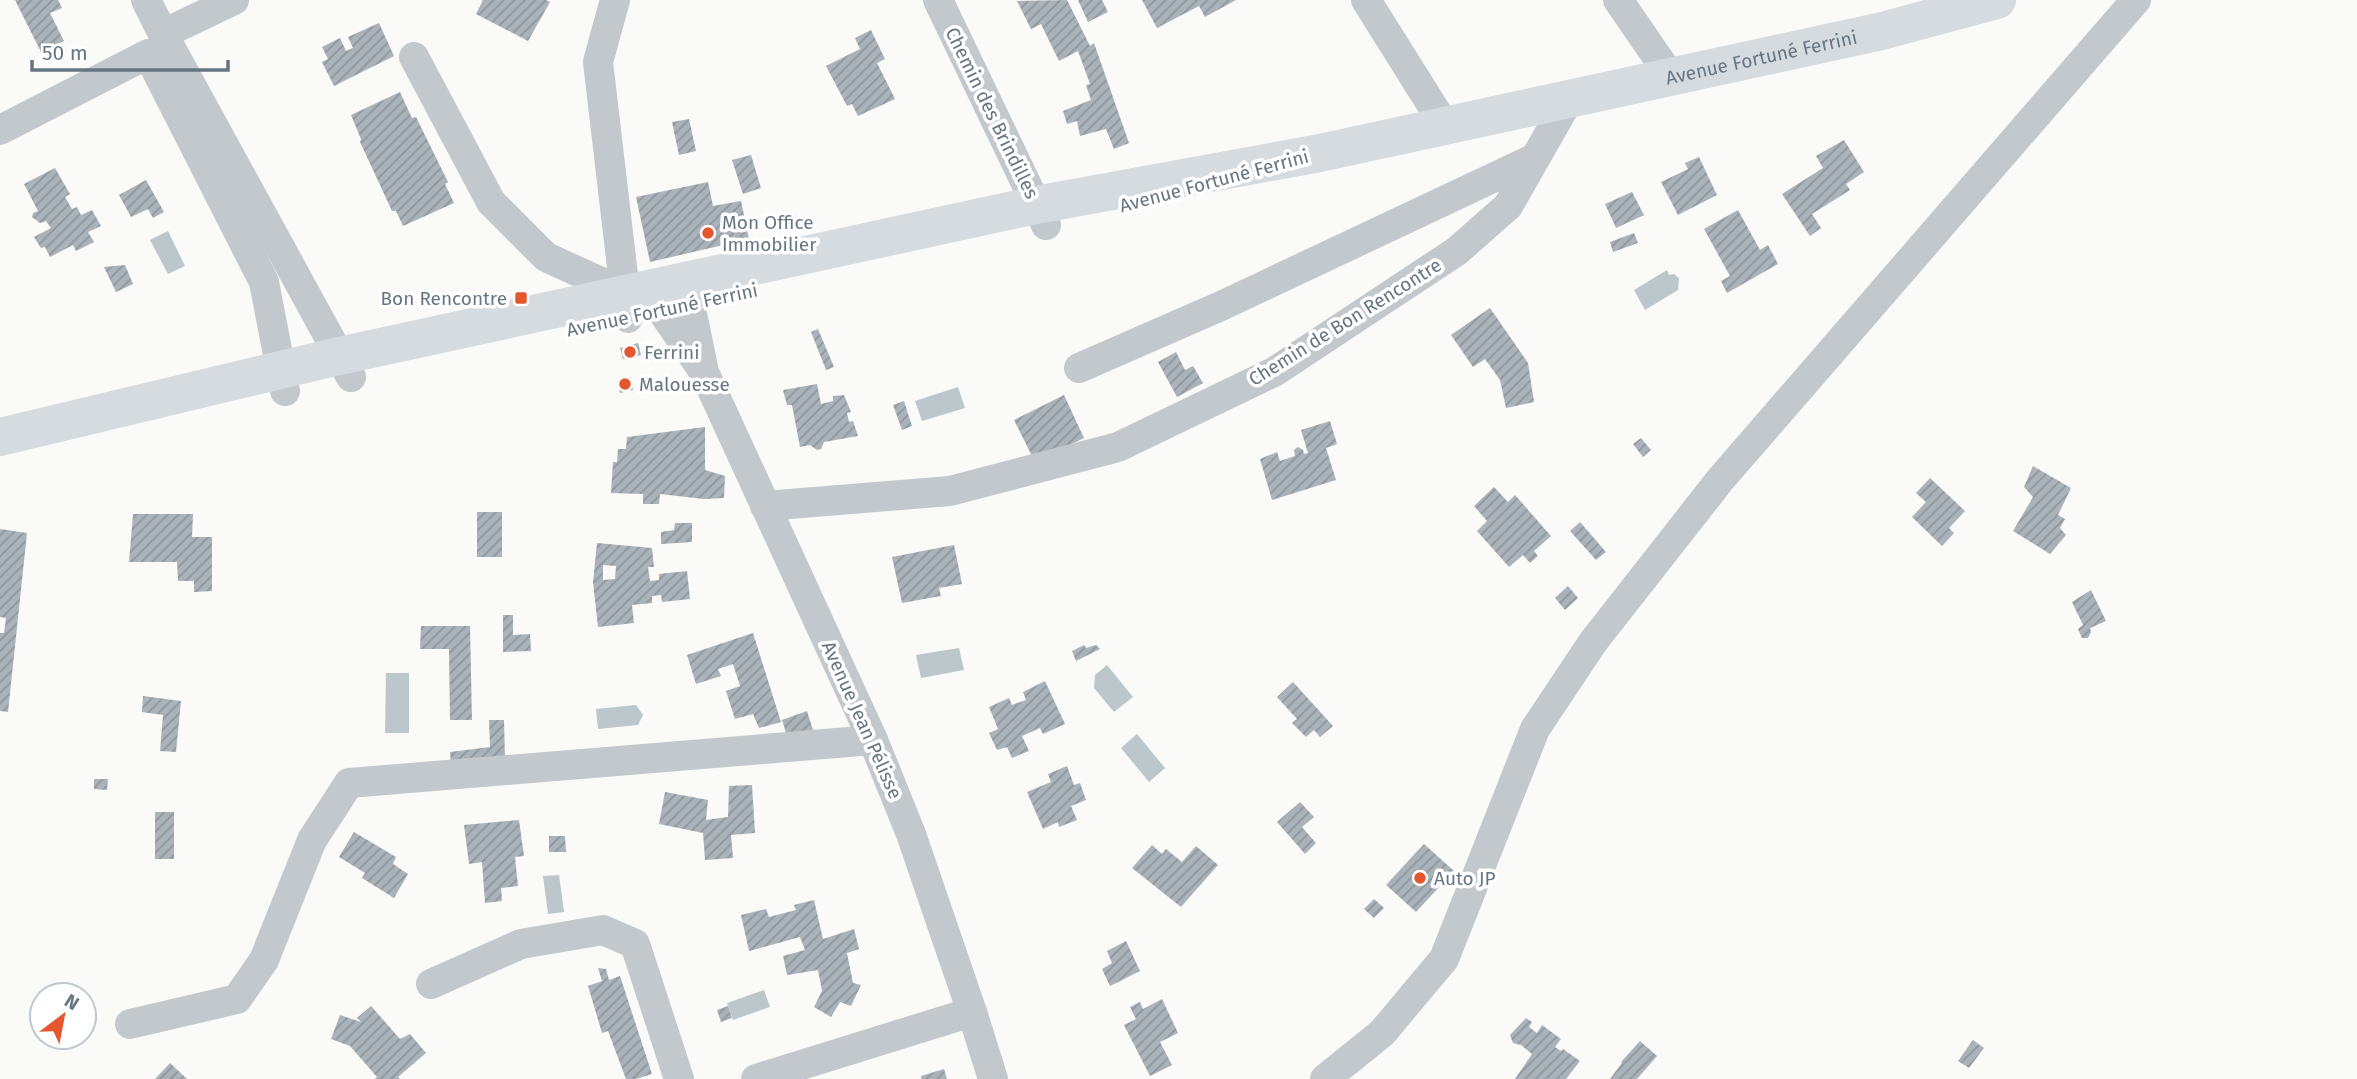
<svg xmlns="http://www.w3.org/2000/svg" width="2357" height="1079" font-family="'Fira Sans',sans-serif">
	<defs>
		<pattern id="building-hatch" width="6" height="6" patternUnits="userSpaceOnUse" patternTransform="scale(1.75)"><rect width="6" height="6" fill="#aab3b9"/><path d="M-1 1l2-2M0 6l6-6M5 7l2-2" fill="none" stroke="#8e969c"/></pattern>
	</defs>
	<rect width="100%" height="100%" fill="#fafaf8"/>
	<g fill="#bbc7cb">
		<polygon points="168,231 185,266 168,274 150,240"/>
		<polygon points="1667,270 1669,275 1674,274 1679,278 1678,290 1645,310 1634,290"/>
		<polygon points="958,387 965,408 922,421 915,401"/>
		<polygon points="959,648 964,670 921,678 916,655"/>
		<polygon points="1107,665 1133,697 1114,712 1094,688 1095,675"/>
		<polygon points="386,673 409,673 409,733 385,733"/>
		<polygon points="636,705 643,715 638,725 598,729 596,709"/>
		<polygon points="1137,734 1165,768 1149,782 1121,748"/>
		<polygon points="559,875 564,912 548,914 543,876"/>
		<polygon points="764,990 770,1007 733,1020 727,1003"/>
	</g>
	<g fill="url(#building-hatch)" fill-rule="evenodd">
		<polygon points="15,0 58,0 62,8 50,13 64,41 41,52"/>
		<polygon points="483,0 546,0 550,2 528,41 476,14"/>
		<polygon points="1067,0 1090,46 1094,43 1129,143 1114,149 1106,129 1080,136 1077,121 1067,124 1063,111 1091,100 1086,85 1090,84 1078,51 1059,61 1041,24 1031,29 1017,1"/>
		<polygon points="1078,0 1102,0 1108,12 1088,22"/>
		<polygon points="1142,0 1236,0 1205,17 1199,6 1157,28"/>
		<polygon points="379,23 394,56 334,86 322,62 328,59 322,47 340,38 346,51 353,48 348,37"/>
		<polygon points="871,30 885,59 877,63 895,99 858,116 852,104 847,106 826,66 860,49 855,38"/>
		<polygon points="400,92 412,118 416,117 448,182 445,184 454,203 403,226 396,211 392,211 360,142 361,139 351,115"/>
		<polygon points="689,119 696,151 679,155 672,122"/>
		<polygon points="1844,140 1864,172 1846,184 1850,190 1812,214 1821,228 1810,236 1782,194 1823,168 1816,156"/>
		<polygon points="751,155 761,188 743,194 732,160"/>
		<polygon points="1699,157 1717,195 1678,215 1661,182 1688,169 1685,163"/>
		<polygon points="55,168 70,194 65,197 72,209 77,207 81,215 92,210 101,226 88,232 94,242 76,251 73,245 50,257 45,247 41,248 34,237 51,228 46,221 40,223 32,217 33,213 38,211 24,184"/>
		<polygon points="146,180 164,212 153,218 148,209 131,217 119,195"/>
		<polygon points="708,182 713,206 741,201 749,239 650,262 636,197"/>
		<polygon points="1632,192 1644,215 1616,228 1605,204"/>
		<polygon points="1738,210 1760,250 1768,245 1778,264 1727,293 1721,281 1730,276 1704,229"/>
		<polygon points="1634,233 1638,243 1613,252 1610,242"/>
		<polygon points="125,265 133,284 116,292 104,267"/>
		<polygon points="1490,308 1528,363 1534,402 1506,408 1500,380 1485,359 1473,367 1451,335"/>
		<polygon points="818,329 834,367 826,370 811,332"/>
		<polygon points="638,343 641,355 623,359 620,348"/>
		<polygon points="1176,352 1185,370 1193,366 1203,383 1177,397 1158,362"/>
		<polygon points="630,377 633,390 620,393 617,381"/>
		<polygon points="817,384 821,404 833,401 833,396 844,395 851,412 847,413 849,422 853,421 858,436 824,442 821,449 817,450 810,445 800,447 792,405 787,405 783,390"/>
		<polygon points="1064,395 1084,438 1035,462 1014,420"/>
		<polygon points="904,401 912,426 902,430 893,405"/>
		<polygon points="1330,421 1337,444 1326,448 1336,480 1272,500 1260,459 1277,452 1280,461 1295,456 1294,450 1298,447 1303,450 1304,454 1308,453 1301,430"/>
		<polygon points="705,427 705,470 725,476 724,498 704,499 660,494 659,504 643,504 643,494 611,493 613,462 617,462 618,449 626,449 627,437"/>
		<polygon points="1641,438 1651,450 1643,457 1633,444"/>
		<polygon points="2033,466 2071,488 2058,515 2065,519 2060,528 2066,535 2050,554 2013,531 2033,497 2024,487"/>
		<polygon points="1930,478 1965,511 1949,528 1954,533 1942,546 1912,517 1926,502 1916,493"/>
		<polygon points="1494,487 1508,502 1515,495 1551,536 1534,551 1538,556 1530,563 1523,555 1509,567 1477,531 1487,521 1474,506"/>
		<rect x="477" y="512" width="25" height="45"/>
		<polygon points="133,514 193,514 192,537 212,537 212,591 194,592 194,581 178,581 177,562 129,562"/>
		<polygon points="1580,522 1606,552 1596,560 1570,531"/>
		<polygon points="675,523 692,523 692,542 661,544 661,532 674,530"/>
		<polygon points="0,529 27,533 8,712 0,711 0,633 4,633 6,618 0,617"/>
		<path d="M597 543 652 548 654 567H648L650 581 659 580V574L687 571 690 599 662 602 661 595 652 596V603L632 605 634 623 598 627 593 582ZM603 565 616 566 615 579 603 580Z"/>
		<polygon points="954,545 962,584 939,588 941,596 902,603 892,557"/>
		<polygon points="1568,586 1578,598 1565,610 1555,598"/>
		<polygon points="2091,590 2106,621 2090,628 2091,632 2088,638 2082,638 2078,629 2083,625 2072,602"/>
		<polygon points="503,615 513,615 513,635 530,634 531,651 503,652"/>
		<polygon points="421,626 470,626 472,720 450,720 449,649 420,649"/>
		<polygon points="753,633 781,722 759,728 753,714 735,719 726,691 740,686 733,664 718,669 721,676 696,684 687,655"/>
		<polygon points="1084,645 1086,648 1096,645 1100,649 1076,661 1072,651"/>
		<polygon points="1045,681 1065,724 1043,734 1040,728 1022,736 1029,751 1012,758 1007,747 997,750 989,733 998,729 989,707 1009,698 1012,705 1026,700 1023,692"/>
		<polygon points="1293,682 1333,726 1320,737 1314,730 1306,737 1292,723 1297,719 1277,697"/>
		<polygon points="143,696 181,701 176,752 160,751 163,715 142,712"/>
		<polygon points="807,711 813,730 788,739 782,720"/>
		<polygon points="489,720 504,720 505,760 451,765 450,752 490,747"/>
		<polygon points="1067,766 1074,785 1080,783 1086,800 1071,806 1077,820 1059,827 1058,822 1043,829 1027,792 1051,782 1048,774"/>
		<polygon points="94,779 108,779 107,790 94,789"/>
		<polygon points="752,785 755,833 731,835 733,858 705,860 703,833 659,824 665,792 708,800 706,820 728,817 729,786"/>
		<polygon points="1300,802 1314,817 1302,827 1316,843 1305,854 1277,822"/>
		<rect x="155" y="812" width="19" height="47"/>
		<polygon points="519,820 524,856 515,857 518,886 501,888 502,901 485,903 482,862 469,864 464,825"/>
		<polygon points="354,832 396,857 393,864 408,874 394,898 362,878 365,873 339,857"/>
		<polygon points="549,836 565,836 566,852 549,852"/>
		<polygon points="1424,844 1454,871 1416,912 1386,885"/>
		<polygon points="1152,845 1162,854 1166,849 1182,862 1196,846 1218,865 1181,907 1132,868"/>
		<polygon points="1374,899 1384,908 1374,918 1364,909"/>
		<polygon points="814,900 823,939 854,929 859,949 847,953 853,983 861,985 851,1006 840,1002 831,1017 814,1007 822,991 818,970 787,975 783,956 805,950 800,937 749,951 741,915 766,909 769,917 796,910 794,905"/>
		<polygon points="1126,941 1140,971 1110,986 1102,969 1112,963 1107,951"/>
		<polygon points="598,968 606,969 609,980 620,976 652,1074 636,1079 626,1079 608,1031 602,1033 588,986 602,981"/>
		<polygon points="1162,999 1178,1033 1160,1042 1172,1065 1150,1076 1124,1025 1136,1019 1130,1007 1140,1002 1143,1009"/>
		<polygon points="371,1006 400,1039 410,1034 426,1053 398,1077 400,1079 375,1079 377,1077 350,1046 331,1039 340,1015 361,1022 357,1018"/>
		<polygon points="728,1006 732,1018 721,1022 717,1010"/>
		<polygon points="1526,1018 1532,1022 1529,1027 1537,1033 1542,1025 1561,1039 1555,1047 1561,1051 1563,1049 1580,1061 1566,1079 1515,1079 1532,1054 1521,1045 1513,1043 1510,1035"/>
		<polygon points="1973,1040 1984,1048 1969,1068 1958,1061"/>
		<polygon points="1640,1041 1657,1056 1637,1079 1610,1079 1622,1063 1621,1062"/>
		<polygon points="170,1063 187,1079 155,1079"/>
		<polygon points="944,1069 947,1079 921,1079 921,1076"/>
	</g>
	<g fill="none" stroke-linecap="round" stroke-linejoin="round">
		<g stroke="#c3c8cc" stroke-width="30">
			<polyline points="146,0 163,34 351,377"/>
			<polyline points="615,0 598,62 628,318"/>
			<polyline points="938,0 1046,225"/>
			<polyline points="1366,0 1445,126"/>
			<polyline points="1618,0 1671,77"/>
			<polyline points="163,34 234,0"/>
			<polyline points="414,57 491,202 546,257 625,293"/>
			<polyline points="0,130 148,54 264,282 285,391"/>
			<polyline points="1079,368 1221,306 1535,158"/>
			<polyline points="704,372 690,304 682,293 668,285 660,298 661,310 704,372 873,740 911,834 972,1012 993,1079"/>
			<polyline points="765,506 950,491 1118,447 1274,372 1457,251 1508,206 1569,99"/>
			<polyline points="431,984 521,944 603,930 635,944 679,1079"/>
			<polyline points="130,1024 237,999 264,960 312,840 349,783 873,740"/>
			<polyline points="756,1079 972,1012"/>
			<polyline points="1325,1079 1382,1033 1444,959 1535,729 1593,642 1720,480 2136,0"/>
		</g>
		<path stroke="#d6dbdf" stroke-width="38" id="s1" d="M0 437 339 356 1036 205 1320 153 1882 31 1997 0"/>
	</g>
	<g fill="#e4572e" stroke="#fff" stroke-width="2.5">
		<circle cx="708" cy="233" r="7"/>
		<rect x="514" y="291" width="14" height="14" rx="3.5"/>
		<circle cx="630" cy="352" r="7"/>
		<circle cx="625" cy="384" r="7"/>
		<circle cx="1420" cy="878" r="7"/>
	</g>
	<g text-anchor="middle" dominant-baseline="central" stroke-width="7" stroke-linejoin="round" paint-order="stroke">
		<g font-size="19" fill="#657683" stroke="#fff">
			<text stroke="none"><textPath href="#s1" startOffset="1802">Avenue Fortuné Ferrini</textPath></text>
			<text transform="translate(992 113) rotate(64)">Chemin des Brindilles</text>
			<text transform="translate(1214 181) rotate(-15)">Avenue Fortuné Ferrini</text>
			<text transform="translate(662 310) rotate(-12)">Avenue Fortuné Ferrini</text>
			<text transform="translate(1345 322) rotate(-32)">Chemin de Bon Rencontre</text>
			<text transform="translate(862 720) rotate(66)">Avenue Jean Pélisse</text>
		</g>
		<g font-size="19" fill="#657683" stroke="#fff" text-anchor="start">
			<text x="722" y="222">Mon Office<tspan x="722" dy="22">Immobilier</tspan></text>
			<text x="507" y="298" text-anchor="end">Bon Rencontre</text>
			<text x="644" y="352">Ferrini</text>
			<text x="639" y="384">Malouesse</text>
			<text x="1434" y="878">Auto JP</text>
		</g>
	</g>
	<g transform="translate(63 1016) rotate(32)"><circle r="33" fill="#ffffff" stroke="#c1c8cd" stroke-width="2"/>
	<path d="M0-5L12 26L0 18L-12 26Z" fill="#e4572e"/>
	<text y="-10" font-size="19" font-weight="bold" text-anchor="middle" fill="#657683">N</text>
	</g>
	<path d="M32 60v10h196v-10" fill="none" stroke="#657683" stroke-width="3.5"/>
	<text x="42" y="60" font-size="21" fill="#657683" stroke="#ffffff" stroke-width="5" paint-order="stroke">50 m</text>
</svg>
